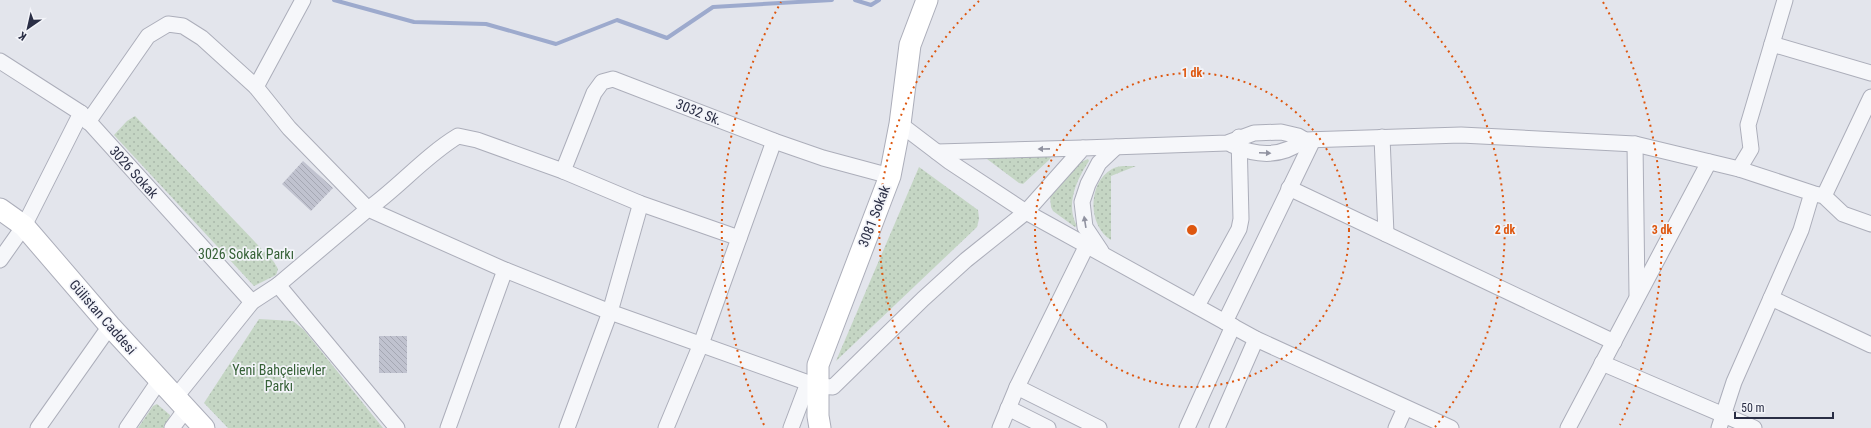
<svg xmlns="http://www.w3.org/2000/svg" width="1871" height="428" font-family="'Roboto Condensed',sans-serif">
	<defs>
		<pattern id="grass-dots" width="8" height="8" patternUnits="userSpaceOnUse"><rect width="8" height="8" fill="#c5d6c4"/><path d="M2 2h.1M6 6h.1" fill="none" stroke="#a9b8aa" stroke-width="1.8" stroke-linecap="round"/></pattern>
		<pattern id="building-back-hatch" width="6" height="6" patternUnits="userSpaceOnUse"><rect width="6" height="6" fill="#c0c2cf"/><path d="M-1 5l2 2M0 0l6 6M5-1l2 2" fill="none" stroke="#a5a7b3"/></pattern>
	</defs>
	<rect width="100%" height="100%" fill="#e3e5ec"/>
	<g fill="url(#grass-dots)">
		<polygon points="135,116 274,262 278,269 276,275 254,286 114,135 127,121"/>
		<polygon points="1049,156 1051,157 1049,160 1023,184 1019,183 987,159 988,157"/>
		<path d="M1088 159 1089 161C1077 179 1065 204 1077 226L1075 227 1053 211 1051 207 1050 196 1081 162Z"/>
		<path d="M1136 166 1111 176V240C1088 226 1087 183 1112 169 1118 165 1128 166 1136 166Z"/>
		<polygon points="919,167 978,210 979,219 977,227 836,361"/>
		<polygon points="259,319 293,321 304,330 383,428 228,428 204,403"/>
		<polygon points="157,404 170,415 169,421 164,428 138,428 153,406"/>
	</g>
	<g fill="none" stroke-linecap="round" stroke-linejoin="round">
		<g stroke="#9daacd" stroke-width="4">
			<polyline points="334,0 414,22 486,24 556,44 617,20 667,38 713,7 832,0"/>
			<polyline points="855,0 871,5 879,0"/>
		</g>
	</g>
	<g fill="url(#building-back-hatch)">
		<polygon points="303,161 333,188 311,211 282,184"/>
		<rect x="379" y="336" width="28" height="37"/>
	</g>
	<g fill="none" stroke-linecap="round" stroke-linejoin="round">
		<defs>
			<g id="street">
				<polyline points="1772,44 1871,73"/>
				<polyline points="0,61 81,113 252,302"/>
				<polyline points="256,87 303,0"/>
				<path d="M88 122 148 36 168 24 183 26 202 38 256 87 289 128 368 209C399 187 425 156 458 136L477 140 563 171 639 203 739 238"/>
				<polyline points="900,124 950,162 1026,212 1225,322 1256,339 1451,428"/>
				<polyline points="1382,137 1386,234"/>
				<polyline points="1635,144 1637,295"/>
				<path d="M1232 145C1259 157 1281 157 1305 140"/>
				<polyline points="937,152 1083,148"/>
				<polyline points="563,171 594,93 602,82 613,79 774,141 823,158 890,176"/>
				<polyline points="1289,188 1614,342"/>
				<polyline points="1815,194 1824,196 1843,214 1871,224"/>
				<polyline points="1824,196 1871,97"/>
				<polyline points="1087,245 1017,387 1099,428"/>
				<polyline points="1101,251 1085,227 1082,202 1088,184 1099,163 1116,147"/>
				<polyline points="0,260 24,226 81,113"/>
				<polyline points="278,285 397,428"/>
				<polyline points="1771,298 1871,345"/>
				<polyline points="1197,306 1239,229 1241,219 1239,137"/>
				<polyline points="1225,322 1313,140"/>
				<polyline points="1602,363 1754,428"/>
				<polyline points="175,398 252,302 278,285 368,209 505,270 610,312 817,386 833,387 923,299 966,260 1026,212 1083,148 1227,143 1254,133 1281,132 1298,136 1305,140 1461,135 1635,144 1739,169"/>
				<polyline points="1008,408 1048,428"/>
				<polyline points="38,428 110,326"/>
				<polyline points="127,428 159,381"/>
				<polyline points="172,428 186,409"/>
				<polyline points="448,428 505,270"/>
				<polyline points="567,428 610,312 640,206 639,203"/>
				<polyline points="666,428 701,344 774,141"/>
				<polyline points="791,428 808,383"/>
				<polyline points="1000,428 1017,387"/>
				<polyline points="1187,428 1233,326"/>
				<polyline points="1217,428 1256,339"/>
				<polyline points="1396,428 1405,408"/>
				<polyline points="1568,428 1709,162"/>
				<polyline points="1719,428 1734,382 1801,230 1812,193 1739,169 1751,149 1748,125 1785,0"/>
			</g>
			<g id="secondary">
				<polyline points="0,209 24,226 110,326 204,428"/>
				<polyline points="820,428 818,416 818,365 890,176 900,124 910,45 927,0"/>
			</g>
		</defs>
		<use href="#street" stroke="#acaeba" stroke-width="17"/>
		<use href="#secondary" stroke="#acaeba" stroke-width="23"/>
		<use href="#street" stroke="#f6f7fa" stroke-width="15"/>
		<use href="#secondary" stroke="#fff" stroke-width="21"/>
	</g>
	<defs><path id="oneway-solid" d="M-6-.8H1V-3.2L6.5 0L1 3.2V.8H-6Z"/></defs>
	<g fill="#9092a0">
		<use href="#oneway-solid" transform="translate(1044 149) rotate(179)"/>
		<use href="#oneway-solid" transform="translate(1265 153) rotate(2)"/>
		<use href="#oneway-solid" transform="translate(1085 222) rotate(-99)"/>
	</g>
	<g fill="none" stroke="#de570f" stroke-width="2" stroke-dasharray="2 4">
		<circle cx="1192" cy="230" r="157"/>
		<path d="M949 427A313 313 0 0 1 979 1M1405 1A313 313 0 0 1 1435 427"/>
		<path d="M764 425A470 470 0 0 1 781 2M1603 2A470 470 0 0 1 1620 425"/>
	</g>
	<g text-anchor="middle" dominant-baseline="central" stroke-width="3.5" stroke-linejoin="round" paint-order="stroke">
		<g font-size="14" fill="#2a2e45" stroke="#f3f4f9">
			<text transform="translate(699 112) rotate(22)">3032 Sk.</text>
			<text transform="translate(134 172) rotate(48)">3026 Sokak</text>
			<text transform="translate(874 216) rotate(-69)">3081 Sokak</text>
			<text transform="translate(103 317) rotate(49)">Gülistan Caddesi</text>
		</g>
		<g font-size="14" fill="#366137" stroke="#f3f4f9">
			<text x="246" y="254">3026 Sokak Parkı</text>
			<text x="279" y="370">Yeni Bahçelievler<tspan x="279" dy="16">Parkı</tspan></text>
		</g>
	</g>
	<circle cx="1192" cy="230" r="6" fill="#de570f" stroke="#f3f4f9" stroke-width="2"/>
	<g font-size="12" text-anchor="middle" font-weight="bold" fill="#de570f" stroke="#f3f4f9" stroke-width="3.5" stroke-linejoin="round" paint-order="stroke">
		<text x="1192" y="77">1 dk</text>
		<text x="1505" y="234">2 dk</text>
		<text x="1662" y="234">3 dk</text>
	</g>
	<g transform="translate(28 28) rotate(214)" stroke="#f3f4f9" stroke-width="3" paint-order="stroke">
	<path d="M0-3L7 15L0 10L-7 15Z" fill="#2a2e45"/>
	<text y="-6" font-size="11" font-weight="bold" text-anchor="middle" fill="#2a2e45">K</text>
	</g>
	<path d="M1735 412v6h98v-6" fill="none" stroke="#2a2e45" stroke-width="2"/>
	<text x="1741" y="412" font-size="12" fill="#2a2e45" stroke="#f3f4f9" stroke-width="3" paint-order="stroke">50 m</text>
</svg>
